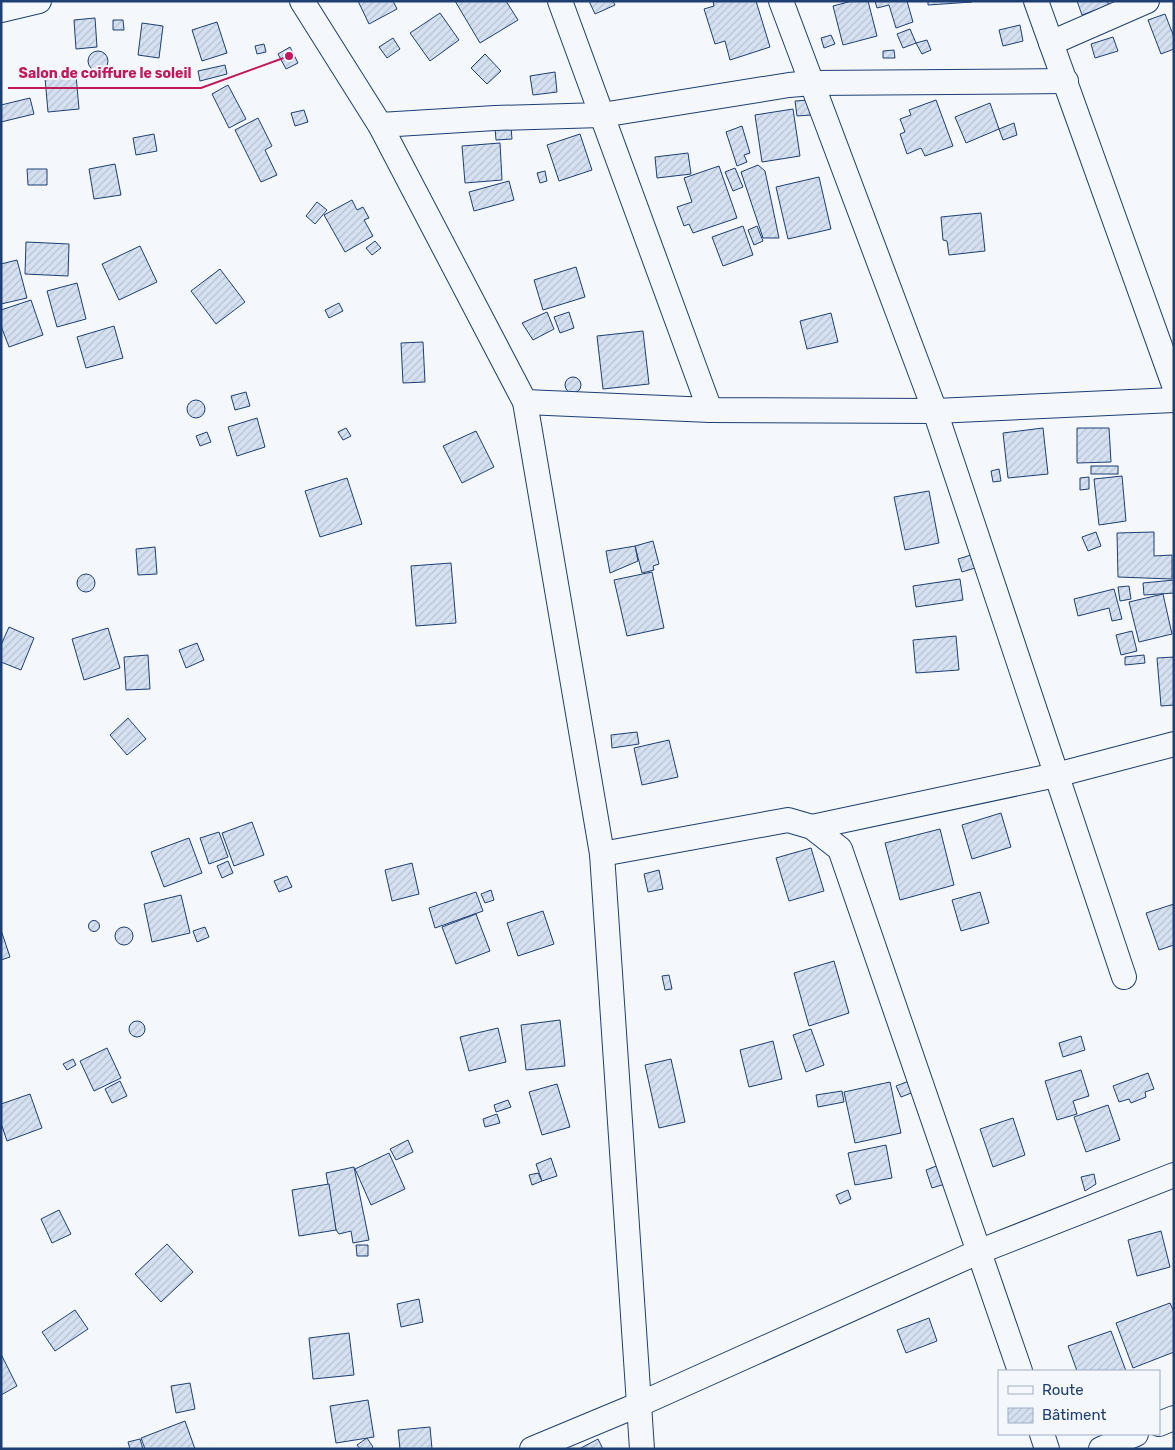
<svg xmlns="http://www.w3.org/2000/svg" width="1175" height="1450" font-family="Rubik,sans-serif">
	<defs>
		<pattern id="building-hatch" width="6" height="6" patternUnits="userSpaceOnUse" patternTransform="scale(1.25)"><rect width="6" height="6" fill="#d5e0f0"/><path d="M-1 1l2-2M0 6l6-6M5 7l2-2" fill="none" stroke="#b6c1d1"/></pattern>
	</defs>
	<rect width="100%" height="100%" fill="#f4f7fb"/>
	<g fill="url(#building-hatch)" stroke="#1d3f73">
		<polygon points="358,1 393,1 397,9 369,24"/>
		<polygon points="455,1 506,1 518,20 480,43"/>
		<polygon points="589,1 613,1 615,5 595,14"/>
		<polygon points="713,1 756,1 770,47 730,60 725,41 715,44 704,9 714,6"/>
		<polygon points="852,1 868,1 877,36 843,45 833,6"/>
		<polygon points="875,1 907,1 913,22 896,28 889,5 877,8"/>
		<polygon points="928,1 972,1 972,2 928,5"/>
		<polygon points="1077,1 1107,1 1109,5 1082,15"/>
		<polygon points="440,13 459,40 430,61 410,33"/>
		<polygon points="1165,14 1174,37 1174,49 1161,54 1148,20"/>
		<polygon points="95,18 97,47 76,49 74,20"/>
		<polygon points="113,20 123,20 124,30 113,30"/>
		<polygon points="217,22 227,53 202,61 192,30"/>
		<polygon points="142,23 163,26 159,58 138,55"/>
		<polygon points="1020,25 1023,41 1003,46 999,30"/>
		<polygon points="910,29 916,43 903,48 897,34"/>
		<polygon points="831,35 835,44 824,48 821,38"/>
		<polygon points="1113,37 1118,51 1095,58 1091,44"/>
		<polygon points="393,38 400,49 387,58 379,47"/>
		<polygon points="927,40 931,50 922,54 916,43"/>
		<polygon points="264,44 266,52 257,54 255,46"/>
		<polygon points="290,47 298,63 286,69 278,54"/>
		<polygon points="894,50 895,58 883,58 883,51"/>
		<circle cx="98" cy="61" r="10"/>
		<polygon points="485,54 501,71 487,84 471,68"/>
		<polygon points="225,65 227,74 200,81 198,71"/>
		<polygon points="555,72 557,92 533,95 530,76"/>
		<polygon points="76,75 79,109 48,112 45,78"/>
		<polygon points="228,85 246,119 229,128 212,94"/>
		<polygon points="30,98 34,114 1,122 1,105"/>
		<polygon points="809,100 811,115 797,116 795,101"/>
		<polygon points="936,100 953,146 925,156 921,148 907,154 900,134 905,132 900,119 911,115 909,110"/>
		<polygon points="990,103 999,129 966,143 955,117"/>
		<polygon points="793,109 800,156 762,162 755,115"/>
		<polygon points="304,110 308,122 295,126 291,113"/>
		<polygon points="258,118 272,146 265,150 277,175 261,182 235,130"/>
		<polygon points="1014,123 1017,135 1003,140 999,129"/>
		<polygon points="742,126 750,153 744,155 747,162 737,166 726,132"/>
		<polygon points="511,127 512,139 496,140 495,128"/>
		<polygon points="154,134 157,151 136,155 133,138"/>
		<polygon points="580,134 592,170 559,181 547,145"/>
		<polygon points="500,143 502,180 465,183 462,146"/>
		<polygon points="688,153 691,174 657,178 655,157"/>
		<polygon points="115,164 121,195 94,199 89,169"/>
		<polygon points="758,165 765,171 779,238 763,238 741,172"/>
		<polygon points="719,166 737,218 693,233 689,224 684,226 677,207 692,202 684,178"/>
		<polygon points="735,168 743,187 733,191 725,172"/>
		<polygon points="27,169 47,169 47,185 28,185"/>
		<polygon points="545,171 547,181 540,183 537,173"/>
		<polygon points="819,177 831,229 788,239 776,187"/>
		<polygon points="509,181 514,200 474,211 469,192"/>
		<polygon points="352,200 357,210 363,207 369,218 364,220 373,236 345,252 324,215"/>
		<polygon points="317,202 327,210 315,224 306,216"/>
		<polygon points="981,213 985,251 949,255 947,241 943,240 941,217"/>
		<polygon points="743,226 753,255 723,266 712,237"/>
		<polygon points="757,226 763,241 754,245 748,230"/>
		<polygon points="375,241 381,248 372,255 366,248"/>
		<polygon points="26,242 69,244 68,276 25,274"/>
		<polygon points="140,246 157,282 119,300 102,264"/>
		<polygon points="17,260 27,298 1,304 1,264"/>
		<polygon points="576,267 585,297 543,310 534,280"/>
		<polygon points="220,269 245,302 216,324 191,291"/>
		<polygon points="77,283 86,319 57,327 47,291"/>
		<polygon points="31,300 43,335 9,347 1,326 1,310"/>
		<polygon points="339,303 343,311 329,318 325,310"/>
		<polygon points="547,312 554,329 533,340 522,323"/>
		<polygon points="569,312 574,328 560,333 554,317"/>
		<polygon points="831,313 838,342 807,349 800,321"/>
		<polygon points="114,326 123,358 86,368 77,337"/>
		<polygon points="643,331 649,384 603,389 597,336"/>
		<polygon points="423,342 425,382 403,383 401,343"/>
		<circle cx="573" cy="385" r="8"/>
		<polygon points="246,392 250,406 235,410 231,396"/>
		<circle cx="196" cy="409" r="9"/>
		<polygon points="257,418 265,447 237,456 228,427"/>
		<polygon points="346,428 351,436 343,440 338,432"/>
		<polygon points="1043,428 1048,474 1008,478 1003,433"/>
		<polygon points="1077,428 1109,428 1111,462 1077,463"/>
		<polygon points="476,431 494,467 462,483 443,446"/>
		<polygon points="207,432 211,442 200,446 196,436"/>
		<rect x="1091" y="466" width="27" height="8"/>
		<polygon points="999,469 1001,481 993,482 991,471"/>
		<polygon points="1122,476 1126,521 1099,525 1094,479"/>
		<polygon points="1089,477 1089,489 1080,490 1080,478"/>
		<polygon points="347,478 362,524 320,537 305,491"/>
		<polygon points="929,491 939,543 905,550 894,497"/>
		<polygon points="1096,532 1101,546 1088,551 1082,537"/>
		<polygon points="1154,532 1154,556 1172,555 1172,579 1118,577 1117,533"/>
		<polygon points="653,541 659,564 653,566 654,570 642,573 635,546"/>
		<polygon points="635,546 638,561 610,573 606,551"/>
		<polygon points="155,547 157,574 138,575 136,549"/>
		<polygon points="971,555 975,568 962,572 958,559"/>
		<polygon points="451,563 456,623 416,626 411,566"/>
		<polygon points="652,572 664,628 627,636 614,580"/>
		<circle cx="86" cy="583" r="9"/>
		<polygon points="960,579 963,600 916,607 913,586"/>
		<polygon points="1174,580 1174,593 1144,595 1143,583"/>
		<polygon points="1129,586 1131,599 1120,601 1118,587"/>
		<polygon points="1114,589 1122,619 1112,621 1109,608 1078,616 1074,599"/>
		<polygon points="1163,594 1172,634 1139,642 1129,602"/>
		<polygon points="9,627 34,638 21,670 1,662 1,645"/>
		<polygon points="108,628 120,668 84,680 72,639"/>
		<polygon points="1132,631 1137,651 1121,655 1116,635"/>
		<polygon points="956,636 959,670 916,673 913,640"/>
		<polygon points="197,643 204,660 186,668 179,650"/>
		<polygon points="148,655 150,689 126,690 124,657"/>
		<polygon points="1144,655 1145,663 1125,665 1125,657"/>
		<polygon points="1174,657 1174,705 1161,706 1157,658"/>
		<polygon points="128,718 146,739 127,755 110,735"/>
		<polygon points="637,732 639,744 612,748 611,735"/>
		<polygon points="669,740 678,777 642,785 634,748"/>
		<polygon points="1001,813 1011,847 972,859 962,825"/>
		<polygon points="252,822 264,855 234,866 222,833"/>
		<polygon points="940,829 954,885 900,900 885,843"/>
		<polygon points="219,832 228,857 209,864 200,838"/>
		<polygon points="189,838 202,873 164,887 151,852"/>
		<polygon points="811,848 824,891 789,901 776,858"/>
		<polygon points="228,861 233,873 222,878 217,866"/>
		<polygon points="412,863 419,894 392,901 385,870"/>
		<polygon points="659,870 663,889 648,892 644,874"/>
		<polygon points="287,876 292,887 279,892 274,881"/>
		<polygon points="491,890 494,900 485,903 481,894"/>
		<polygon points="476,892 483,911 435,928 429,908"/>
		<polygon points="980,892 989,923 961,931 952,900"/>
		<polygon points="181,895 190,933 152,942 144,904"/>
		<polygon points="1174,904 1174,945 1159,950 1146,913"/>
		<polygon points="543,911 554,944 518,956 507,923"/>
		<polygon points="476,914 490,951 456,964 442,927"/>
		<circle cx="94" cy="926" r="5.5"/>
		<polygon points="205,927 209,937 197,942 193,931"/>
		<circle cx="124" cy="936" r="9"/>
		<polygon points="1,930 10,957 1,960"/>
		<polygon points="834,961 849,1013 809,1026 794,973"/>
		<polygon points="669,975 672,989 665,990 662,976"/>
		<polygon points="560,1020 565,1066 526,1070 521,1025"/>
		<circle cx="137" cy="1029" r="8"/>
		<polygon points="498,1028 506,1062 469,1071 460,1037"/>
		<polygon points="811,1029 824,1065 806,1072 793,1035"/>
		<polygon points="1081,1036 1085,1050 1063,1057 1059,1043"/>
		<polygon points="773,1041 782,1079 749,1087 740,1050"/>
		<polygon points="107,1048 121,1078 94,1091 80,1061"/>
		<polygon points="73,1059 76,1065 67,1070 63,1064"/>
		<polygon points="671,1059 685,1122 659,1128 645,1065"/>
		<polygon points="1081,1070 1089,1096 1073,1101 1077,1114 1057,1120 1045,1081"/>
		<polygon points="1148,1073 1154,1089 1145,1092 1146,1097 1131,1103 1129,1099 1119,1102 1113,1086"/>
		<polygon points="120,1081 127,1096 112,1103 105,1089"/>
		<polygon points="909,1081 914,1092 901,1097 896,1086"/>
		<polygon points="890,1082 901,1133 855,1143 844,1092"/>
		<polygon points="557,1084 570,1127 542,1135 529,1092"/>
		<polygon points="842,1091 844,1102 818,1107 816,1095"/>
		<polygon points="30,1094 42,1128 7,1141 1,1123 1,1104"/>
		<polygon points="508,1100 511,1107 496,1112 494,1105"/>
		<polygon points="1108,1105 1120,1140 1086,1152 1074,1117"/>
		<polygon points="497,1114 500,1123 485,1127 483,1119"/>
		<polygon points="1013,1118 1025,1155 993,1167 980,1129"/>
		<polygon points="408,1140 413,1152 396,1160 390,1149"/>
		<polygon points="886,1145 892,1178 855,1185 848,1153"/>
		<polygon points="389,1153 405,1189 371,1205 355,1169"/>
		<polygon points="551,1158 557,1176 542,1181 536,1164"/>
		<polygon points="939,1165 945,1184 932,1188 926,1170"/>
		<polygon points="354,1167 369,1240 353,1243 351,1231 339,1234 336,1230 326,1173"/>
		<polygon points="538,1173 542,1181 532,1185 529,1175"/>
		<polygon points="1094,1174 1096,1184 1085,1191 1081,1177"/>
		<polygon points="329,1184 336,1230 299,1236 292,1190"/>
		<polygon points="848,1190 851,1199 840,1204 836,1195"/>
		<polygon points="59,1210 71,1234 52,1243 41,1219"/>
		<polygon points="1161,1231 1170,1267 1137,1276 1128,1240"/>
		<polygon points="167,1244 193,1272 161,1302 135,1274"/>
		<polygon points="356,1245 368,1245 368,1256 357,1256"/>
		<polygon points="419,1299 423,1322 401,1327 397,1304"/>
		<polygon points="1170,1303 1174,1312 1174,1352 1133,1368 1116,1323"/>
		<polygon points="75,1310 88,1329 55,1351 42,1332"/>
		<polygon points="929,1318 937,1341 906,1353 897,1330"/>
		<polygon points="1111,1331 1126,1371 1077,1371 1068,1346"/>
		<polygon points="349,1333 354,1375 313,1379 309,1338"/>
		<polygon points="1,1354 17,1386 1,1395"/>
		<polygon points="190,1383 195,1409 176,1413 171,1386"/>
		<polygon points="368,1400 374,1437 336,1443 330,1406"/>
		<polygon points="185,1421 195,1449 145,1449 141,1438"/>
		<polygon points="430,1427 432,1449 400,1449 398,1430"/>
		<polygon points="367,1438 373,1447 371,1449 360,1449 357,1445"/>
		<polygon points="140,1439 143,1449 130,1449 128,1442"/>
		<polygon points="598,1439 603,1449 579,1449"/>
	</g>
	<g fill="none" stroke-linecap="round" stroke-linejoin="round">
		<defs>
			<g id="minor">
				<polyline points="302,1 380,125 525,402 602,854 642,1449"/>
				<polyline points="560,1 710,410"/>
				<polyline points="781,1 935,411 1124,977"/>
				<polyline points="1036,1 1174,385"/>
				<polyline points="1,10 39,1"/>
				<polyline points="1051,43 1147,1"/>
				<polyline points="380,125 495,118 602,115 789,85 812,83 1066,81"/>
				<polyline points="525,402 710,410 935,411 1174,400"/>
				<polyline points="812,827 1056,775 1174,744"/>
				<polyline points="602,854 788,820 812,827 840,849 1020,1371"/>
				<polyline points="1159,1424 1174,1418"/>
				<polyline points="1042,1434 1047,1449"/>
				<polyline points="532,1449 640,1404 978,1252 1174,1175"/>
				<polyline points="1101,1449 1136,1434"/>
			</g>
		</defs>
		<use href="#minor" stroke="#1d3f73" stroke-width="26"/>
		<use href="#minor" stroke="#f4f7fb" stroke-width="24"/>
	</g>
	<path fill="none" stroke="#c2185b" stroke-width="2" d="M289 56L201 88H8"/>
	<circle fill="#c2185b" stroke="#f4f7fb" stroke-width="2" cx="289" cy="56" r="5"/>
	<g font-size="14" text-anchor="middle" font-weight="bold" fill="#c2185b" stroke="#f4f7fb" stroke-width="4" stroke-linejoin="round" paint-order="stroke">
		<text x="105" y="78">Salon de coiffure le soleil</text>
	</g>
	<rect width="1175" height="1450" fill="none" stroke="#1d3f73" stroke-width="5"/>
	<rect x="998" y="1370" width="162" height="65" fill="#f4f7fb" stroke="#9eadc5"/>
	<rect x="1008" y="1386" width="25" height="8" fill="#f4f7fb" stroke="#9eadc5"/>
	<text x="1042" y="1395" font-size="15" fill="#1d3f73">Route</text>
	<rect x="1008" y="1408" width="25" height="15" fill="url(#building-hatch)" stroke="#9eadc5"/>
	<text x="1042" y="1420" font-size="15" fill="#1d3f73">Bâtiment</text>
</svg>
